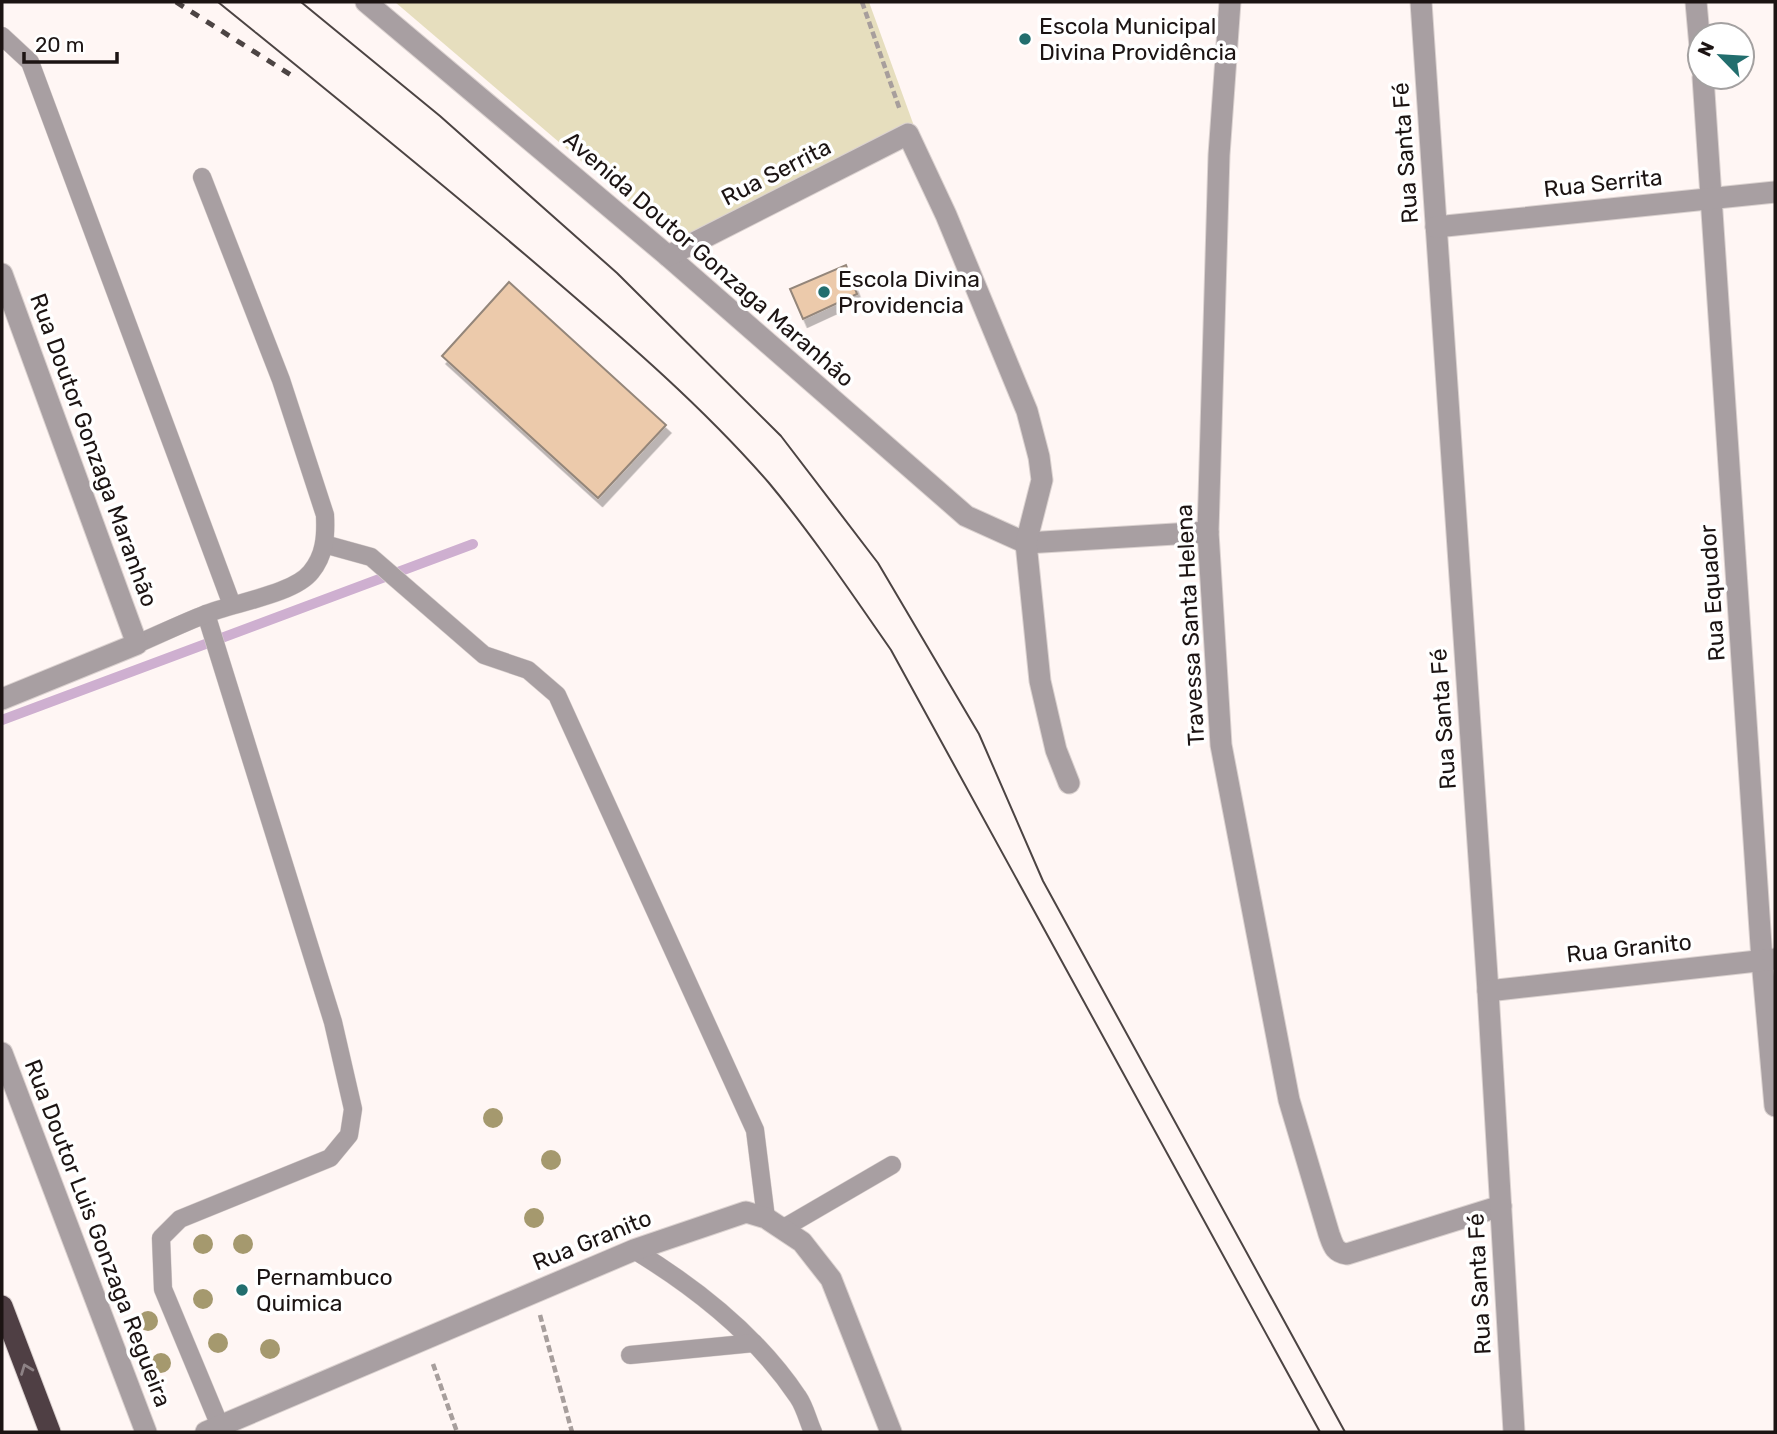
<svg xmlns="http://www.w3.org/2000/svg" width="1777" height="1434" font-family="Rubik,sans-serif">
	<defs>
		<filter id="shadow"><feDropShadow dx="4.5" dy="8" stdDeviation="0" flood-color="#0004"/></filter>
	</defs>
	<rect width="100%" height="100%" fill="#fff6f4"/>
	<polygon fill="#e6debe" points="395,2 869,2 914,126 677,243"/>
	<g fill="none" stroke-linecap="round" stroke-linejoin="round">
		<polyline stroke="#ceafd0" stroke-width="10" points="2,720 473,544"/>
	</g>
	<g fill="#eccaab" stroke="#94867a" stroke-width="2" filter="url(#shadow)">
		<polygon points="846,265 857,294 803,319 790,289"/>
		<polygon points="509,282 666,425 598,498 442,356"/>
	</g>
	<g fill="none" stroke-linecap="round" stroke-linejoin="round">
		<defs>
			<g id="lane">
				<polyline points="2,36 30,62 232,605"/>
				<polyline points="324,544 371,557 484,655 528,670 557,695 755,1130 766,1218"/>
				<polyline points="206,614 333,1022 353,1109 349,1135 330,1158 180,1219 161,1238 163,1289 220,1426"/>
				<path d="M137 644C160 634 183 623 206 614 233 603 294 594 311 572 325 555 326 536 325 515L281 380 202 177"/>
				<polyline points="782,1229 892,1165"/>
				<path d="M634 1250C695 1287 758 1337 798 1397 805 1407 808 1421 813 1432"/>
				<polyline points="630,1355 754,1343"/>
			</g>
			<g id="street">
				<polyline points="366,2 668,256 966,516 1026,543 1208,532"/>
				<path d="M1230 2 1219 155 1208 532 1221 745 1289 1100 1329 1234C1333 1245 1334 1252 1347 1254L1501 1206"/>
				<polyline points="1421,2 1488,991 1514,1432"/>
				<polyline points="1696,2 1700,47"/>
				<polyline points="1703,77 1762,960 1775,1106"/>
				<polyline points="1436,227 1775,192"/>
				<polyline points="668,256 908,134 946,215 1027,411 1039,457 1042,480 1026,543 1040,681 1056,750 1069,783"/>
				<polyline points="2,274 137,644 2,699"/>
				<polyline points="1488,991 1775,959"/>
				<polyline points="2,1053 146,1432"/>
				<polyline points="206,1432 634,1250 746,1212 766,1218 802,1242 831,1279 891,1432"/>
			</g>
			<polyline id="highway" points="2,1306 50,1432"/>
		</defs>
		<use href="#lane" stroke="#dbd2d0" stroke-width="19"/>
		<use href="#street" stroke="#dbd2d0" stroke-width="23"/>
		<use href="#highway" stroke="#dbd2d0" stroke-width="23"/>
		<g stroke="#a79e9c" stroke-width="4.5" stroke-dasharray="7 3.5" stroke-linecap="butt">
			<polyline points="862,2 900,110"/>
			<polyline points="540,1315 572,1432"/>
			<polyline points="433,1364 457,1432"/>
		</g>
		<use href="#lane" stroke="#a89fa2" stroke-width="18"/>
		<use href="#street" stroke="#a89fa2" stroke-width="21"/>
		<use href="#highway" stroke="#4f3f44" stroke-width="21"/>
		<g stroke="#4c4443" stroke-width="2">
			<path d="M218 2C329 92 441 182 549 275 626 341 703 407 769 483 813 536 852 594 891 650L1320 1432"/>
			<polyline points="301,2 440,116 617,273 781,436 878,563 979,734 1043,881 1345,1432"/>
		</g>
		<polyline stroke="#4c4443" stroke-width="5" stroke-dasharray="9 9" stroke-linecap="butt" points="176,2 294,77"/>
	</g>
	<g fill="#a5996e">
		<circle cx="493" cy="1118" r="10"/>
		<circle cx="551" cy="1160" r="10"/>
		<circle cx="534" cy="1218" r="10"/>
		<circle cx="203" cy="1244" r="10"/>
		<circle cx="243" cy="1244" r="10"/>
		<circle cx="203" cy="1299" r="10"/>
		<circle cx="148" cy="1321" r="10"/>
		<circle cx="218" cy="1343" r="10"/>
		<circle cx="270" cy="1349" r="10"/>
		<circle cx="161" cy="1363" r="10"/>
	</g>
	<defs><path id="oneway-chevron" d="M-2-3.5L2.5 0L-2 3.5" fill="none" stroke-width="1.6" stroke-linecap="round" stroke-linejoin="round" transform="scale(1.75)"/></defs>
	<use stroke="#8d8285" href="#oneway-chevron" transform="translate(26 1369) rotate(-111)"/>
	<g fill="#226e6e" stroke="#fff" stroke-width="2.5">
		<circle cx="1025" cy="39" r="7"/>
		<circle cx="824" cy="292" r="7"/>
		<circle cx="242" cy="1290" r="7"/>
	</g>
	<g text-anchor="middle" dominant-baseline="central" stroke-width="7" stroke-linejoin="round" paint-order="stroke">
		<g font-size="23" fill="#1c1413" stroke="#fff" text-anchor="start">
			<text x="1039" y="26">Escola Municipal<tspan x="1039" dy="26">Divina Providência</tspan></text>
			<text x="838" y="279">Escola Divina<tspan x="838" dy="26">Providencia</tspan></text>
			<text x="256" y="1277">Pernambuco<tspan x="256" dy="26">Quimica</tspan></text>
		</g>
		<g font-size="23" fill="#1c1413" stroke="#fff">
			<text transform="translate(1405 153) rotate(-94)">Rua Santa Fé</text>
			<text transform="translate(776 172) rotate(-27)">Rua Serrita</text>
			<text transform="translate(1603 183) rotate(-6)">Rua Serrita</text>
			<text transform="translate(709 259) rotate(41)">Avenida Doutor Gonzaga Maranhão</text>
			<text transform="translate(94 450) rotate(70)">Rua Doutor Gonzaga Maranhão</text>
			<text transform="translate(1712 593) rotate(-94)">Rua Equador</text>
			<text transform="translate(1190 625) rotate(-93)">Travessa Santa Helena</text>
			<text transform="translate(1443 719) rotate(-94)">Rua Santa Fé</text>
			<text transform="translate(1629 948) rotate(-6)">Rua Granito</text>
			<text transform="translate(98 1233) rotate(69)">Rua Doutor Luis Gonzaga Regueira</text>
			<text transform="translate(592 1240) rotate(-22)">Rua Granito</text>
			<text transform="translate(1479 1284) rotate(-93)">Rua Santa Fé</text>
		</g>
	</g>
	<rect width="1777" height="1434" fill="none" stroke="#1c1413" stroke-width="7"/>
	<g transform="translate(1721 56) rotate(295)"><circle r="33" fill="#ffffff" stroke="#a4a1a1" stroke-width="2"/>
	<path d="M0-5L12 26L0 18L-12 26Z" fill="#226e6e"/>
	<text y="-10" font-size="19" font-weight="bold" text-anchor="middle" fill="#1c1413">N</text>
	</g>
	<path d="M24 52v10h93v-10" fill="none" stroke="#1c1413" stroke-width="3.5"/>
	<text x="35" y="52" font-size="21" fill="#1c1413" stroke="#ffffff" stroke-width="5" paint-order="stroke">20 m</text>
</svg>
